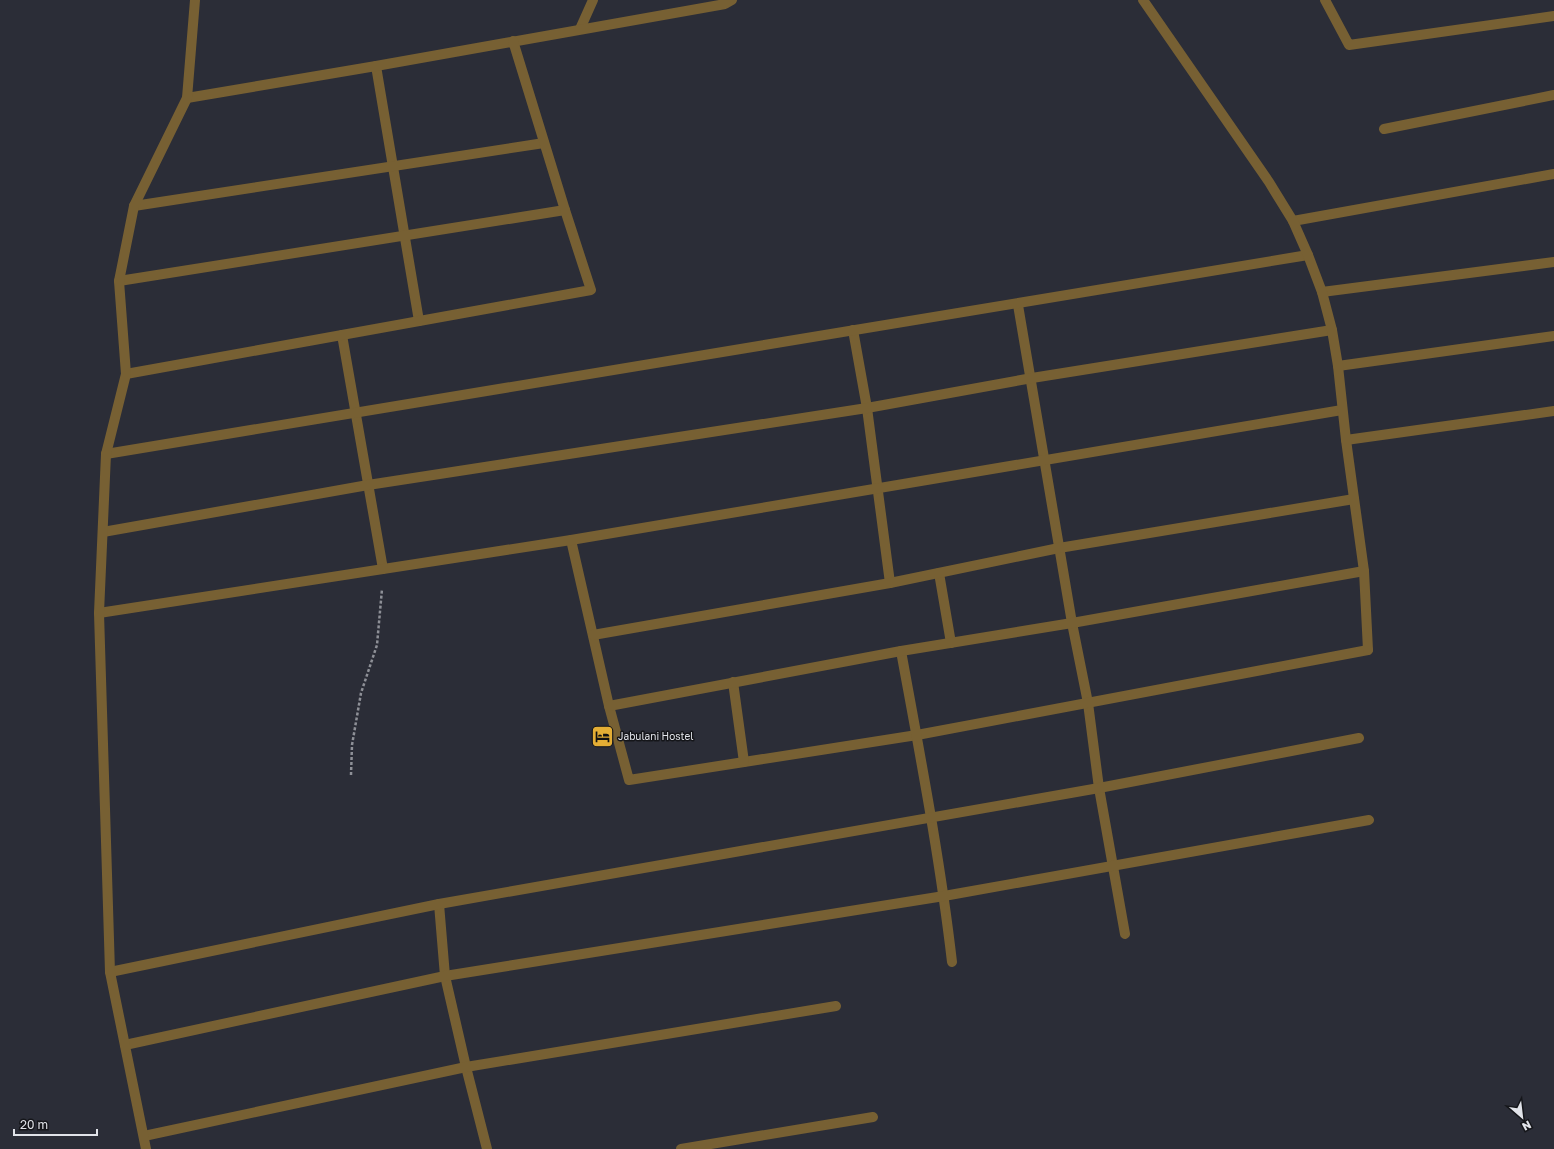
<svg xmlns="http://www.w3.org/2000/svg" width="1554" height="1149" font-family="'Golos Text',sans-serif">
	<rect width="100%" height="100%" fill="#2b2d37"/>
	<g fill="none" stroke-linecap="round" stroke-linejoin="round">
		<polyline stroke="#8e9097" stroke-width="2.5" stroke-dasharray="3 2" stroke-linecap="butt" points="351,775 352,745 361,693 377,645 382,589"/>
		<g stroke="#776033" stroke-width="10">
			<polyline points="1325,0 1349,45 1554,16"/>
			<polyline points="580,29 593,0"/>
			<polyline points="376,66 419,321"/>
			<polyline points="187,98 376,66 725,4 732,0"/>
			<polyline points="1384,129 1554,95"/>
			<polyline points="134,206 544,143"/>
			<polyline points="1293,221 1554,174"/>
			<polyline points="119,281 565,210"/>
			<polyline points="1322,292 1554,262"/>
			<polyline points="1018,305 1072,623 1088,703 1099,788 1125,934"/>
			<polyline points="853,330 867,408 890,583"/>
			<polyline points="342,335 383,569"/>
			<polyline points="1338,366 1554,336"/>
			<polyline points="126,374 591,290 565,210 513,41"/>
			<polyline points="1346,440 1554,411"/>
			<path d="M106 454C507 386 908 323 1308 255"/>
			<polyline points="103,532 368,485 867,408 1032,378 1332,330"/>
			<polyline points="571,540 609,706 629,780 917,735 1368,650"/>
			<polyline points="939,573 951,643"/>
			<polyline points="99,613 571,540 1342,410"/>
			<polyline points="593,635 890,583 1059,548 1354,499"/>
			<path d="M901 651C920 755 940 858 952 962"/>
			<polyline points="733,682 744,762"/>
			<polyline points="609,706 901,651 1072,623 1364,571"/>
			<polyline points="439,904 445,976 466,1067 487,1149"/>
			<polyline points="110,972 439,904 1099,788 1359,738"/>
			<polyline points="125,1045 445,976 944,896 1369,820"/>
			<polyline points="144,1136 466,1067 836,1006"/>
			<polyline points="146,1149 110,972 99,613 106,454 126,374 119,281 134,206 187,98 195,0"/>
			<polyline points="681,1149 873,1117"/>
		</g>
		<polyline stroke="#776033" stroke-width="10" points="1143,0 1269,182 1293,221 1308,255 1322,292 1332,330 1338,366 1346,440 1364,571 1368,650"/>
	</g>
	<defs>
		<symbol id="hotel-square" viewBox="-11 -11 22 22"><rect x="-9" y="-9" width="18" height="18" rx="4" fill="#e4ae35" stroke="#15161a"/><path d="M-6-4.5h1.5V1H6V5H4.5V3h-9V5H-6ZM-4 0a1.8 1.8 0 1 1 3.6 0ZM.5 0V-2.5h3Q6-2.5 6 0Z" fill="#111"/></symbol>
	</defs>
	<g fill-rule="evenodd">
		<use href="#hotel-square" x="590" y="724" width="25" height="25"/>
	</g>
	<g text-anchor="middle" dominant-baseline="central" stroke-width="3" stroke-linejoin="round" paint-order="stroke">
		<g font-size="10" fill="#e1e3e9" stroke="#15161a" text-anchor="start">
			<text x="618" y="736">Jabulani Hostel</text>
		</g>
	</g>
	<g transform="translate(1522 1117) rotate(152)" stroke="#15161a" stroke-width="3" paint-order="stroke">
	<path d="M0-3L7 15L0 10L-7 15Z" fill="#e1e3e9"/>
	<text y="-6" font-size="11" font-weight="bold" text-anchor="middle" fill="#e1e3e9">N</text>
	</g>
	<path d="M14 1129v6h83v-6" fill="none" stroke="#e1e3e9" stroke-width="2"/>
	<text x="20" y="1129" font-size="12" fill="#e1e3e9" stroke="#15161a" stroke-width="3" paint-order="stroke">20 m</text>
</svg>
